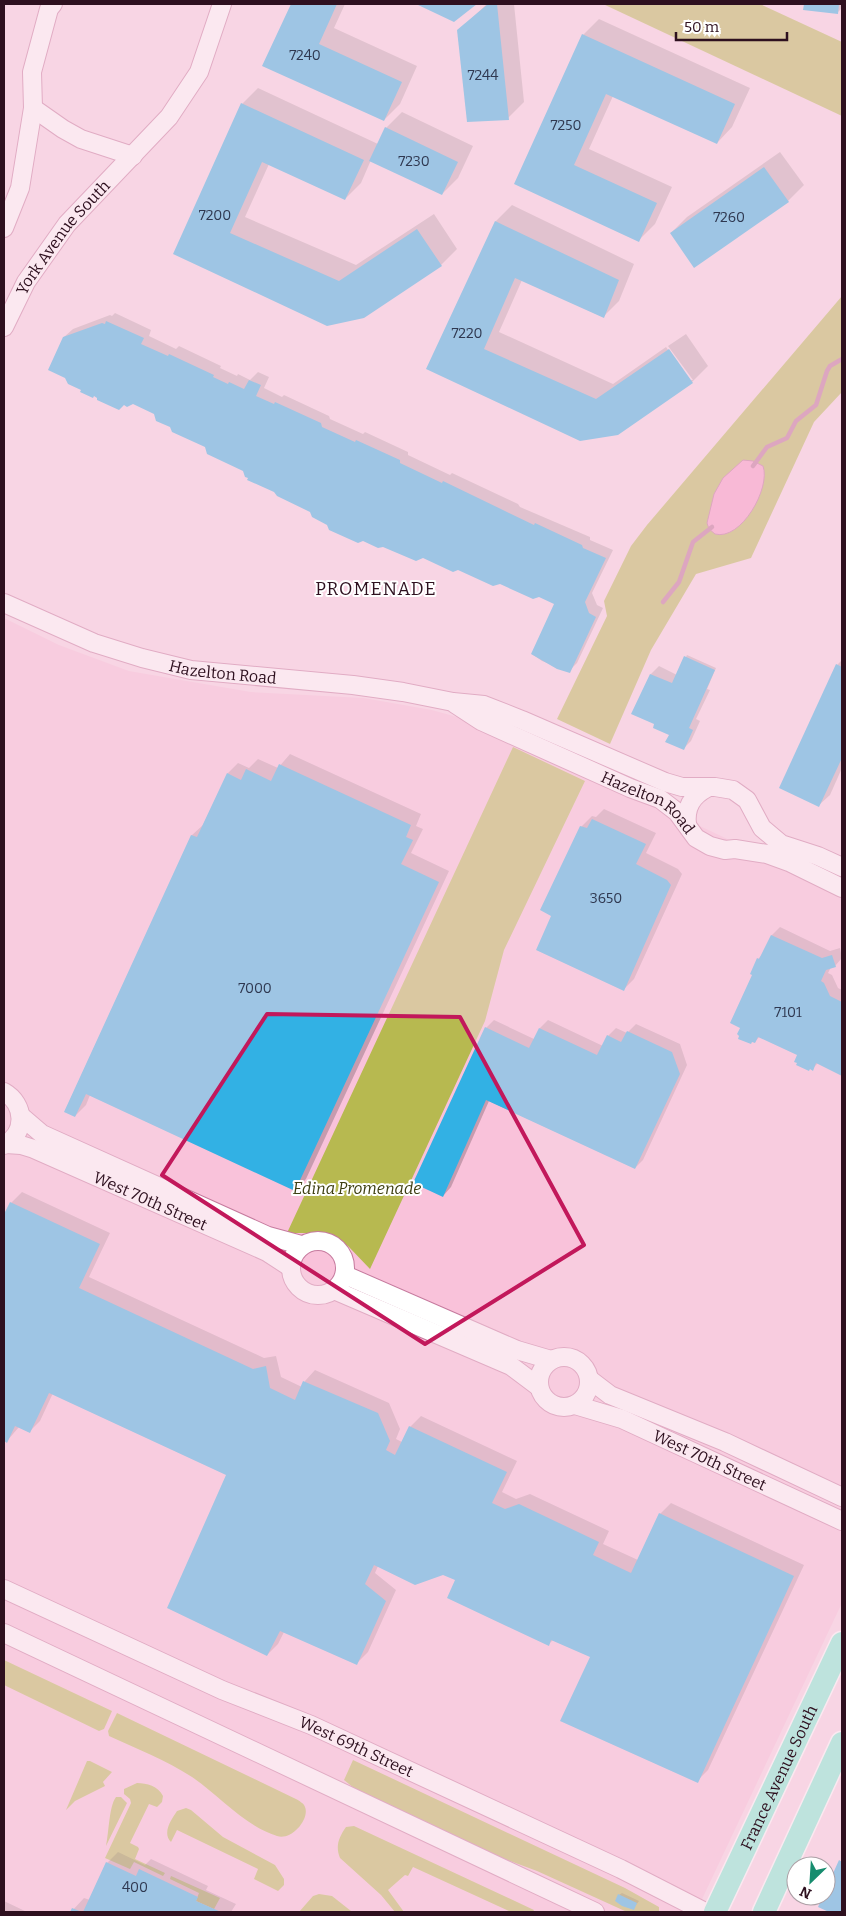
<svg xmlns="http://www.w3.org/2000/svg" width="846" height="1916" font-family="Bitter,serif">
	<rect width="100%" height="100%" fill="#f8d6e4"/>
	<polygon fill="#f9c2da" points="4,618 59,645 129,671 251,692 364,698 432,710 486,725 842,893 842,1603 696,1912 4,1912"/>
	<g fill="#b7b950">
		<polygon points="603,4 760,4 842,42 842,116"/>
		<polygon points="842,296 842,392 814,422 751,558 696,574 651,650 610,744 557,719 607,616 604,601 631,546 647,525"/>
		<polygon points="513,747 585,781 504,950 485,1021 370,1269 348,1246 320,1233 287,1233"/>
		<polygon points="4,1660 112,1711 104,1729 99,1731 4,1685"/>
		<path d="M117 1713 298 1800C298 1800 304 1804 304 1805 312 1817 292 1841 277 1836 243 1825 220 1796 192 1777 166 1760 137 1749 109 1736L108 1731Z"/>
		<polygon points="353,1760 625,1888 659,1907 659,1912 627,1912 537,1871 477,1849 360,1793 344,1780"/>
		<polygon points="87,1761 90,1761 112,1772 103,1782 105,1786 75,1801 66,1810"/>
		<path d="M137 1783C147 1783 158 1786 163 1796L162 1802 157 1807 149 1804 130 1843 138 1847 139 1849 135 1859 165 1873 163 1876 134 1862 130 1869 105 1858 131 1803 130 1799 124 1794V1789Z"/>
		<path d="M116 1797H121L127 1803 106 1846C109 1832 109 1806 116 1797Z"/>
		<path d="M186 1808 191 1810 223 1837 275 1865 284 1879V1885L278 1891 254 1879 258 1869 177 1830 171 1842C162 1833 171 1820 177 1811Z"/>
		<path d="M354 1826 534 1910 533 1912H511L413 1867 408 1876 405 1875 388 1890 404 1912H395L381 1895 340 1858C335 1846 339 1837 346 1827Z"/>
		<polygon points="171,1876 220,1898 214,1909 196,1901 199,1893 170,1879"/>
		<polygon points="319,1894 332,1896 351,1911 299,1912 313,1896"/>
	</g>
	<path fill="#f997c6" stroke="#bc6e94" d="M743 460 753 461 763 466C771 488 741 541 715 534L709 529 707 523 714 494 723 478Z"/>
	<g fill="#0003">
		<polygon points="292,4 345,4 334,28 417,66 400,104 384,120 264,65"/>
		<polygon points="419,4 475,4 454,20"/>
		<polygon points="487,4 514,4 524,102 508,118 458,31"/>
		<polygon points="805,4 842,4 842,8 837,13 805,9"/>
		<polygon points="599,19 750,88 732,127 717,143 613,96 589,149 672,187 655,224 639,240 516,184 583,35"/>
		<polygon points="258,88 378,144 386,128 402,112 473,146 458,178 442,194 371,160 361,183 345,199 269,164 245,217 356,265 434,214 457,249 441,265 364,317 175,253 242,104"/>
		<polygon points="780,152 804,185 788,201 671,233 687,217"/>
		<polygon points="512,205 634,264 619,301 603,317 522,280 499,332 613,384 666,347 690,380 693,380 668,346 686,334 708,366 692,382 618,433 428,369 496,221"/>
		<polygon points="115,313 151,330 149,336 176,349 179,346 221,366 220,368 237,376 238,374 250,380 258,372 269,377 264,388 282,397 284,395 329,416 330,419 363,434 365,432 408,452 408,455 450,475 452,473 518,504 520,507 590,537 590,540 613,550 592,593 597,605 603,608 577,663 569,671 542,661 532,654 556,604 539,596 328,524 311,511 275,491 244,470 171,426 64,337 73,329 110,315 112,316"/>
		<polygon points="687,655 716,668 707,689 710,690 696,719 700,721 691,741 683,749 670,734 656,724 633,713 651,674 659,666 677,675"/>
		<polygon points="842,660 842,768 830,795 819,805 837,665"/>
		<polygon points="290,754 421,814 416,826 423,829 411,853 449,871 306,1179 295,1190 90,1095 86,1105 75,1116 65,1111 192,835 203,825 228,773 238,763 249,768 258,759 278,768"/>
		<polygon points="604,809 656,833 646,853 678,869 682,874 634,979 623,990 553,915 581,827 592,816 596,817"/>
		<polygon points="780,927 830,951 840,948 842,958 835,966 831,967 828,973 832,975 838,988 842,990 842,1074 818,1063 812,1069 799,1054 760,1036 755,1042 741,1027 758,959 764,953 772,935"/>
		<polygon points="494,1020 534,1039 540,1028 548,1020 603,1046 608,1036 616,1028 627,1033 636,1024 680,1044 687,1065 643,1160 635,1168 489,1101 451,1187 443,1196 486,1028"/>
		<polygon points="22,1192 110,1233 89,1277 264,1358 276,1356 281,1377 302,1387 305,1381 315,1370 389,1403 400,1429 396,1439 402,1442 410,1427 421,1416 517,1461 502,1492 516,1499 530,1494 609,1531 603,1544 638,1560 660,1514 671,1503 804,1565 708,1770 697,1781 592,1656 553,1640 549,1644 456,1580 443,1573 378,1566 375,1573 396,1590 368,1652 357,1663 284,1632 278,1644 267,1655 228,1475 53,1393 40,1421 29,1432 19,1427 7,1441 4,1440 4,1217 11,1203"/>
		<polygon points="118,1852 145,1865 151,1859 208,1886 206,1890 236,1904 231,1912 71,1912 84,1898 90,1900 107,1863"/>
		<polygon points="842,1859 842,1912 831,1912 824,1896 826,1896 826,1892"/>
		<polygon points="622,1893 639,1901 633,1909 619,1895"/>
		<polygon points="4,1901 27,1912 4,1912"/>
	</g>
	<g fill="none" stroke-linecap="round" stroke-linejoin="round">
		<g stroke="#bc6e94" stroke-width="4.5">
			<polyline points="753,466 767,447 787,438 796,421 816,405 827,371 830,366 842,359"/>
			<polyline points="663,602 679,582 693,542 712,527"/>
		</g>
	</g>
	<g fill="#32b1e4">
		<polygon points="291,4 337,4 319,44 402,82 384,121 262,66"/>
		<polygon points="416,4 477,4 454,22"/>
		<polygon points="488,4 497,4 509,120 467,122 457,30"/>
		<polygon points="804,4 839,4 838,14 803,10"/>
		<polygon points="582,34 735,104 717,144 606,94 574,165 657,203 639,242 514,184"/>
		<polygon points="241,103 364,160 345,200 262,162 230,233 339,281 417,229 442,266 364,318 327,326 173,254"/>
		<polygon points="385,127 458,162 442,195 369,161"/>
		<polygon points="764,167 789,202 694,268 670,233"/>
		<polygon points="495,221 619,280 604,318 515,278 484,349 596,399 669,349 693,383 618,435 580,441 426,369"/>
		<polygon points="106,321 144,338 141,344 168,356 169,354 214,375 213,377 228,384 229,382 244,389 249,380 261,385 256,396 274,404 275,402 321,423 322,427 355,442 356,440 400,460 400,463 442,483 443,481 534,525 535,523 582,545 583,548 606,558 585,602 589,613 596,617 570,673 557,669 531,654 554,604 539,597 533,599 500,584 493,586 458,570 453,572 423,558 416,561 383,547 378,548 363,541 358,543 329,530 327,525 312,517 310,512 277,496 274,492 247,480 248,478 245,477 243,471 207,454 205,447 172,432 170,427 156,421 154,414 133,404 127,407 124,405 119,410 97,400 97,398 94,396 93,398 80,392 81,390 68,384 65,378 48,370 63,337 102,323 105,324"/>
		<polygon points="684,656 715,670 689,728 693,730 684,750 665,742 669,735 653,728 654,724 631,714 650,674 672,683"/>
		<polygon points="836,664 842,667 842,758 819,807 779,788"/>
		<polygon points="279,764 411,825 406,837 413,840 401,864 439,882 295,1191 86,1094 75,1117 64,1112 191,835 197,837 227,773 241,780 246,769 271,781"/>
		<polygon points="592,819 646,844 636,864 667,880 671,885 624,991 536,950 551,916 540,910 580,826 587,828"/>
		<polygon points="771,935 822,958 832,955 836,967 826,970 821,981 824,983 830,996 842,1002 842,1076 816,1063 813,1071 810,1069 809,1071 796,1065 797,1063 794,1062 797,1055 758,1037 755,1043 752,1042 751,1044 738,1039 739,1036 737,1034 740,1028 730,1023 752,975 750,974 757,958 759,959"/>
		<polygon points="485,1027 529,1048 539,1028 597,1055 607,1035 621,1042 627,1031 672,1052 680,1074 635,1169 486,1100 443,1197 413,1183"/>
		<polygon points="10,1202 100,1244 79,1288 253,1369 266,1366 270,1388 295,1400 303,1381 378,1413 390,1441 386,1450 395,1455 409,1426 507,1472 492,1503 505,1509 519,1504 599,1542 593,1555 631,1573 659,1513 794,1576 698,1783 560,1721 590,1657 551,1640 549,1646 447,1598 455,1580 443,1575 415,1585 374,1565 365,1584 386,1601 357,1665 280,1631 267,1656 167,1608 226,1475 49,1393 30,1433 15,1426 7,1443 4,1441 4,1214"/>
		<polygon points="839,1860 842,1862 842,1912 829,1912 818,1907 823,1896 826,1896 826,1889"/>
		<polygon points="106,1862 136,1876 139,1869 198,1897 196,1901 221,1912 83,1912"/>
		<polygon points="618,1894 637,1903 634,1910 622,1906 615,1901"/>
		<polygon points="72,1908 82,1912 70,1912"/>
	</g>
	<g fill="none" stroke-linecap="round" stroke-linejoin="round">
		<defs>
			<g id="minor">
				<polyline points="33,108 63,129 81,139 133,156"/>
				<polyline points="4,228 20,188 33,108 32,72 49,9 53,4"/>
				<path id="s1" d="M4 327 26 282 67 224 169 117 199 72 222 4"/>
				<path id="s2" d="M4 603 94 643 142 658 191 670 353 685 403 692 453 702 484 705 522 720 665 782 682 787H715L733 790 747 800 762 828 781 844 818 856 842 867"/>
				<path id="s3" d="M455 704 481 721 630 788 660 799 677 812 696 838 710 846 725 850 735 849 767 854 789 862 842 888"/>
				<path d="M687 825C685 807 692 796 707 788"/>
				<path d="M4 1092C25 1104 27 1133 4 1145"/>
				<polyline points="21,1116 42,1134 268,1236 301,1245"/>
				<path id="s4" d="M6 1144 21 1145 34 1149 267 1252 290 1267"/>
				<circle cx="318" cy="1268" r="27"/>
				<polyline points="345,1275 517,1350 551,1360"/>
				<polyline points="334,1290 511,1366 539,1387"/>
				<circle cx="564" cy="1382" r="25"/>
				<polyline points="589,1379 610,1395 725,1442 842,1497"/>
				<path id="s5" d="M575 1405 622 1419 842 1521"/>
				<path id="s6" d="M4 1589 222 1690 311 1725 621 1869 705 1912"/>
				<polyline points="4,1633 595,1912"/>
			</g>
			<g id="major">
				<path id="s7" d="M715 1912 842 1643"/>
				<polyline points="764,1912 842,1743"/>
			</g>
		</defs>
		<use href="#minor" stroke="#c67a9e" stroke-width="20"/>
		<use href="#major" stroke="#fff" stroke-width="25"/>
		<use href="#minor" stroke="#fff" stroke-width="18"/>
		<use href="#major" stroke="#78f4d6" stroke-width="22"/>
	</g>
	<path d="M0 0H846V1916H0ZM267 1014 460 1017 584 1245 425 1344 162 1175Z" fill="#f8d6e4" fill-opacity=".55" fill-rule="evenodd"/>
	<path fill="none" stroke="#c2185b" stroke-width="4" stroke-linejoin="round" d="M267 1014 460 1017 584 1245 425 1344 162 1175Z"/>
	<g text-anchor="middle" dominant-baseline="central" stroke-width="4" stroke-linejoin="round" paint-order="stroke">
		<g font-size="14" fill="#2f3850">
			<text x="305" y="55">7240</text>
			<text x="483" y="75">7244</text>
			<text x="566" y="125">7250</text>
			<text x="414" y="161">7230</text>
			<text x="215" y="215">7200</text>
			<text x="729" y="217">7260</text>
			<text x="467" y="333">7220</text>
			<text x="606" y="898">3650</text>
			<text x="255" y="988">7000</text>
			<text x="788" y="1012">7101</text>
			<text x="135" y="1887">400</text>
		</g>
		<g font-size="16" fill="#2e101f" stroke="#fff">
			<text stroke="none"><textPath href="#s1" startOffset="108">York Avenue South</textPath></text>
			<text stroke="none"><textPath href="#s2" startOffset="231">Hazelton Road</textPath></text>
			<text stroke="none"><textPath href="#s3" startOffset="218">Hazelton Road</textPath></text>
			<text stroke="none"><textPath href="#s4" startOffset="156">West 70th Street</textPath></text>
			<text stroke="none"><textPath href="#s5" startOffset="146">West 70th Street</textPath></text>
			<text stroke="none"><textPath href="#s6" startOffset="386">West 69th Street</textPath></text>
			<text stroke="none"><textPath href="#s7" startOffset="149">France Avenue South</textPath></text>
		</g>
		<g font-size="16" font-style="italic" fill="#3d3e11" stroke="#fff">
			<text x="357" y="1188">Edina Promenade</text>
		</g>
		<g font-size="18" letter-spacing="1" fill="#2e101f" stroke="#fff">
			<text x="376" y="589">PROMENADE</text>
		</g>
	</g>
	<rect width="846" height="1916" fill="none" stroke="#2e101f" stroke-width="10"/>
	<g transform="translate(811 1881) rotate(205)"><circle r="24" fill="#ffffff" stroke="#ab9fa5"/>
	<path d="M0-4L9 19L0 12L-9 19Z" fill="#168c6e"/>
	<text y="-8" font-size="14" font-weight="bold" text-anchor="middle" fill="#2e101f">N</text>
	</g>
	<path d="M676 32v8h111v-8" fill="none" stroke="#2e101f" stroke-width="2.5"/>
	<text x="684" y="32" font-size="15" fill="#2e101f" stroke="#ffffff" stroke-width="4" paint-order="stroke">50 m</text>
</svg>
